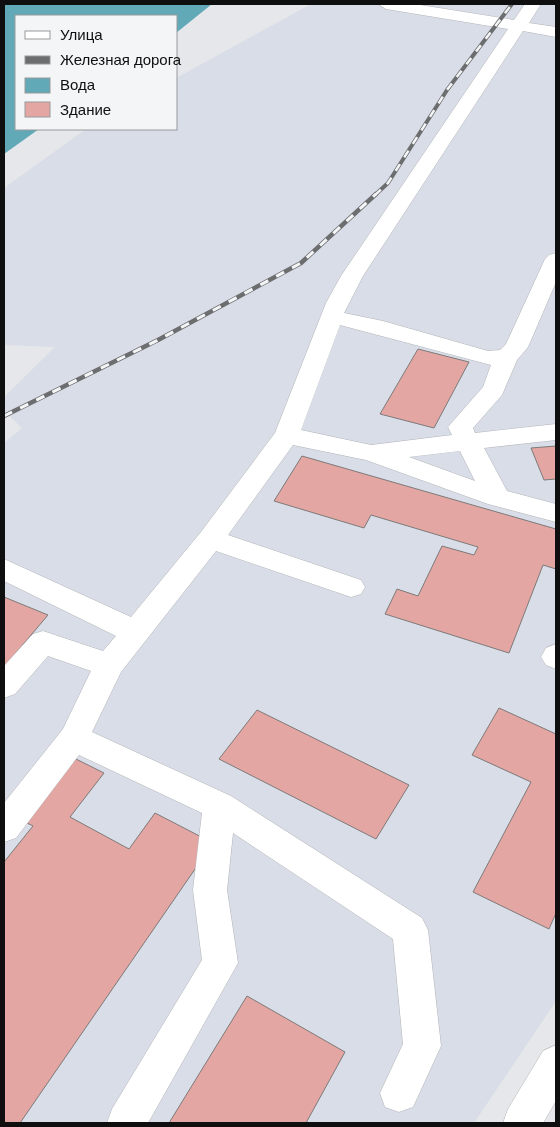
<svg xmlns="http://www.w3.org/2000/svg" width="560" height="1127" font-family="'DM Sans',sans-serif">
	<rect width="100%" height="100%" fill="#e6e7ea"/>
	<polygon fill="#d8dde7" points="311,4 556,4 556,1001 474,1123 4,1123 4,443 22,428 4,411 4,397 55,347 4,345 4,188 86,129 176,129 176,78"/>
	<polygon fill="#62a9b8" points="4,4 212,4 176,33 176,16 16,16 16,129 39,129 4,154"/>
	<g fill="#e4a6a3" stroke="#7d7a79">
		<polygon points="418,349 469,362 434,428 380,414"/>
		<polygon points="556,446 556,479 544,480 531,448"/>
		<polygon points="302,456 556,529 556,569 543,565 509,653 385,614 397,589 418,596 442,546 474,555 478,547 371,515 364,528 274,501"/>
		<polygon points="4,597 48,615 4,667"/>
		<polygon points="499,708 556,734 556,913 549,929 473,892 531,782 472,755"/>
		<polygon points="257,710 409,785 376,839 219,759"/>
		<polygon points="76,759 104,773 70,817 129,849 155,813 213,843 20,1123 4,1123 4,862 33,826 25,822"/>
		<polygon points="247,996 345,1052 306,1123 169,1123"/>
	</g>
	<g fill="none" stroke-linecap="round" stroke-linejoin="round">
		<defs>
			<g id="minor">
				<path d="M378 4H414L514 20 525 4H541L529 23 556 27V37L523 31 363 276 344 313 383 321 488 351 500 350 506 344 545 259 549 255 556 253V282L528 347 517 360 502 395 473 428 475 433 556 424V440L484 448 507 491 556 504V522L488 504 366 460 293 445 228 535 361 580 365 587 361 594 351 597 216 551 121 672 92 732 231 796 422 918 428 930 441 1046 413 1107 399 1112 385 1107 380 1093 403 1044 393 939 233 833 227 890 238 963 148 1123H107L112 1109 202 960 193 890 202 813 79 755 16 838 4 842V803L63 729 91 671 48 656 15 694 4 698V666L33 634 43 631 103 651 116 636 4 581V559L131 617 201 532 275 433 326 303 341 276 508 29 386 9ZM340 325 491 365 483 387 448 427 452 435 371 445 301 430ZM460 451 475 481 409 457Z"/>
				<polygon points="556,644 556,669 546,665 541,657 546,648"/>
				<polygon points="556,1045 556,1101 543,1123 503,1123 508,1109 543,1051"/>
			</g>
		</defs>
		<use href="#minor" stroke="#b3b4b7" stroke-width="1"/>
		<use href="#minor" fill="#fff" fill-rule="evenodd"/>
		<defs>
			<polyline id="rail-far1" points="375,195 388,183 447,90 512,4"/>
			<polyline id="rail" points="4,416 158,340 301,263 376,194"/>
		</defs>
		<use href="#rail-far1" stroke="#6c6d6e" stroke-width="4"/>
		<use href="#rail" stroke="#6c6d6e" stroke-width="4.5"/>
		<use href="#rail-far1" stroke="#f3f5f7" stroke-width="2.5" stroke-dasharray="8" stroke-linecap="butt"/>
		<use href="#rail" stroke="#f3f5f7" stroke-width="3" stroke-dasharray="9" stroke-linecap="butt"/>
	</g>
	<rect width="560" height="1127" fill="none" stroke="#0f0f10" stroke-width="10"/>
	<rect x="15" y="15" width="162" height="115" fill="#f3f5f7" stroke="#98999b"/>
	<rect x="25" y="31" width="25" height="8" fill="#ffffff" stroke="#98999b"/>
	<text x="60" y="40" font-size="15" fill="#0f0f10">Улица</text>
	<rect x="25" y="56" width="25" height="8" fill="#6c6d6e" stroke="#98999b"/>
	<text x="60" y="65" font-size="15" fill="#0f0f10">Железная дорога</text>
	<rect x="25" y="78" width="25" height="15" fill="#62a9b8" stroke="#98999b"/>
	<text x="60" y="90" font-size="15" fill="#0f0f10">Вода</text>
	<rect x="25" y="102" width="25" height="15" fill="#e4a6a3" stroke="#98999b"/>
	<text x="60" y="115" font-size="15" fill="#0f0f10">Здание</text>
</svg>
